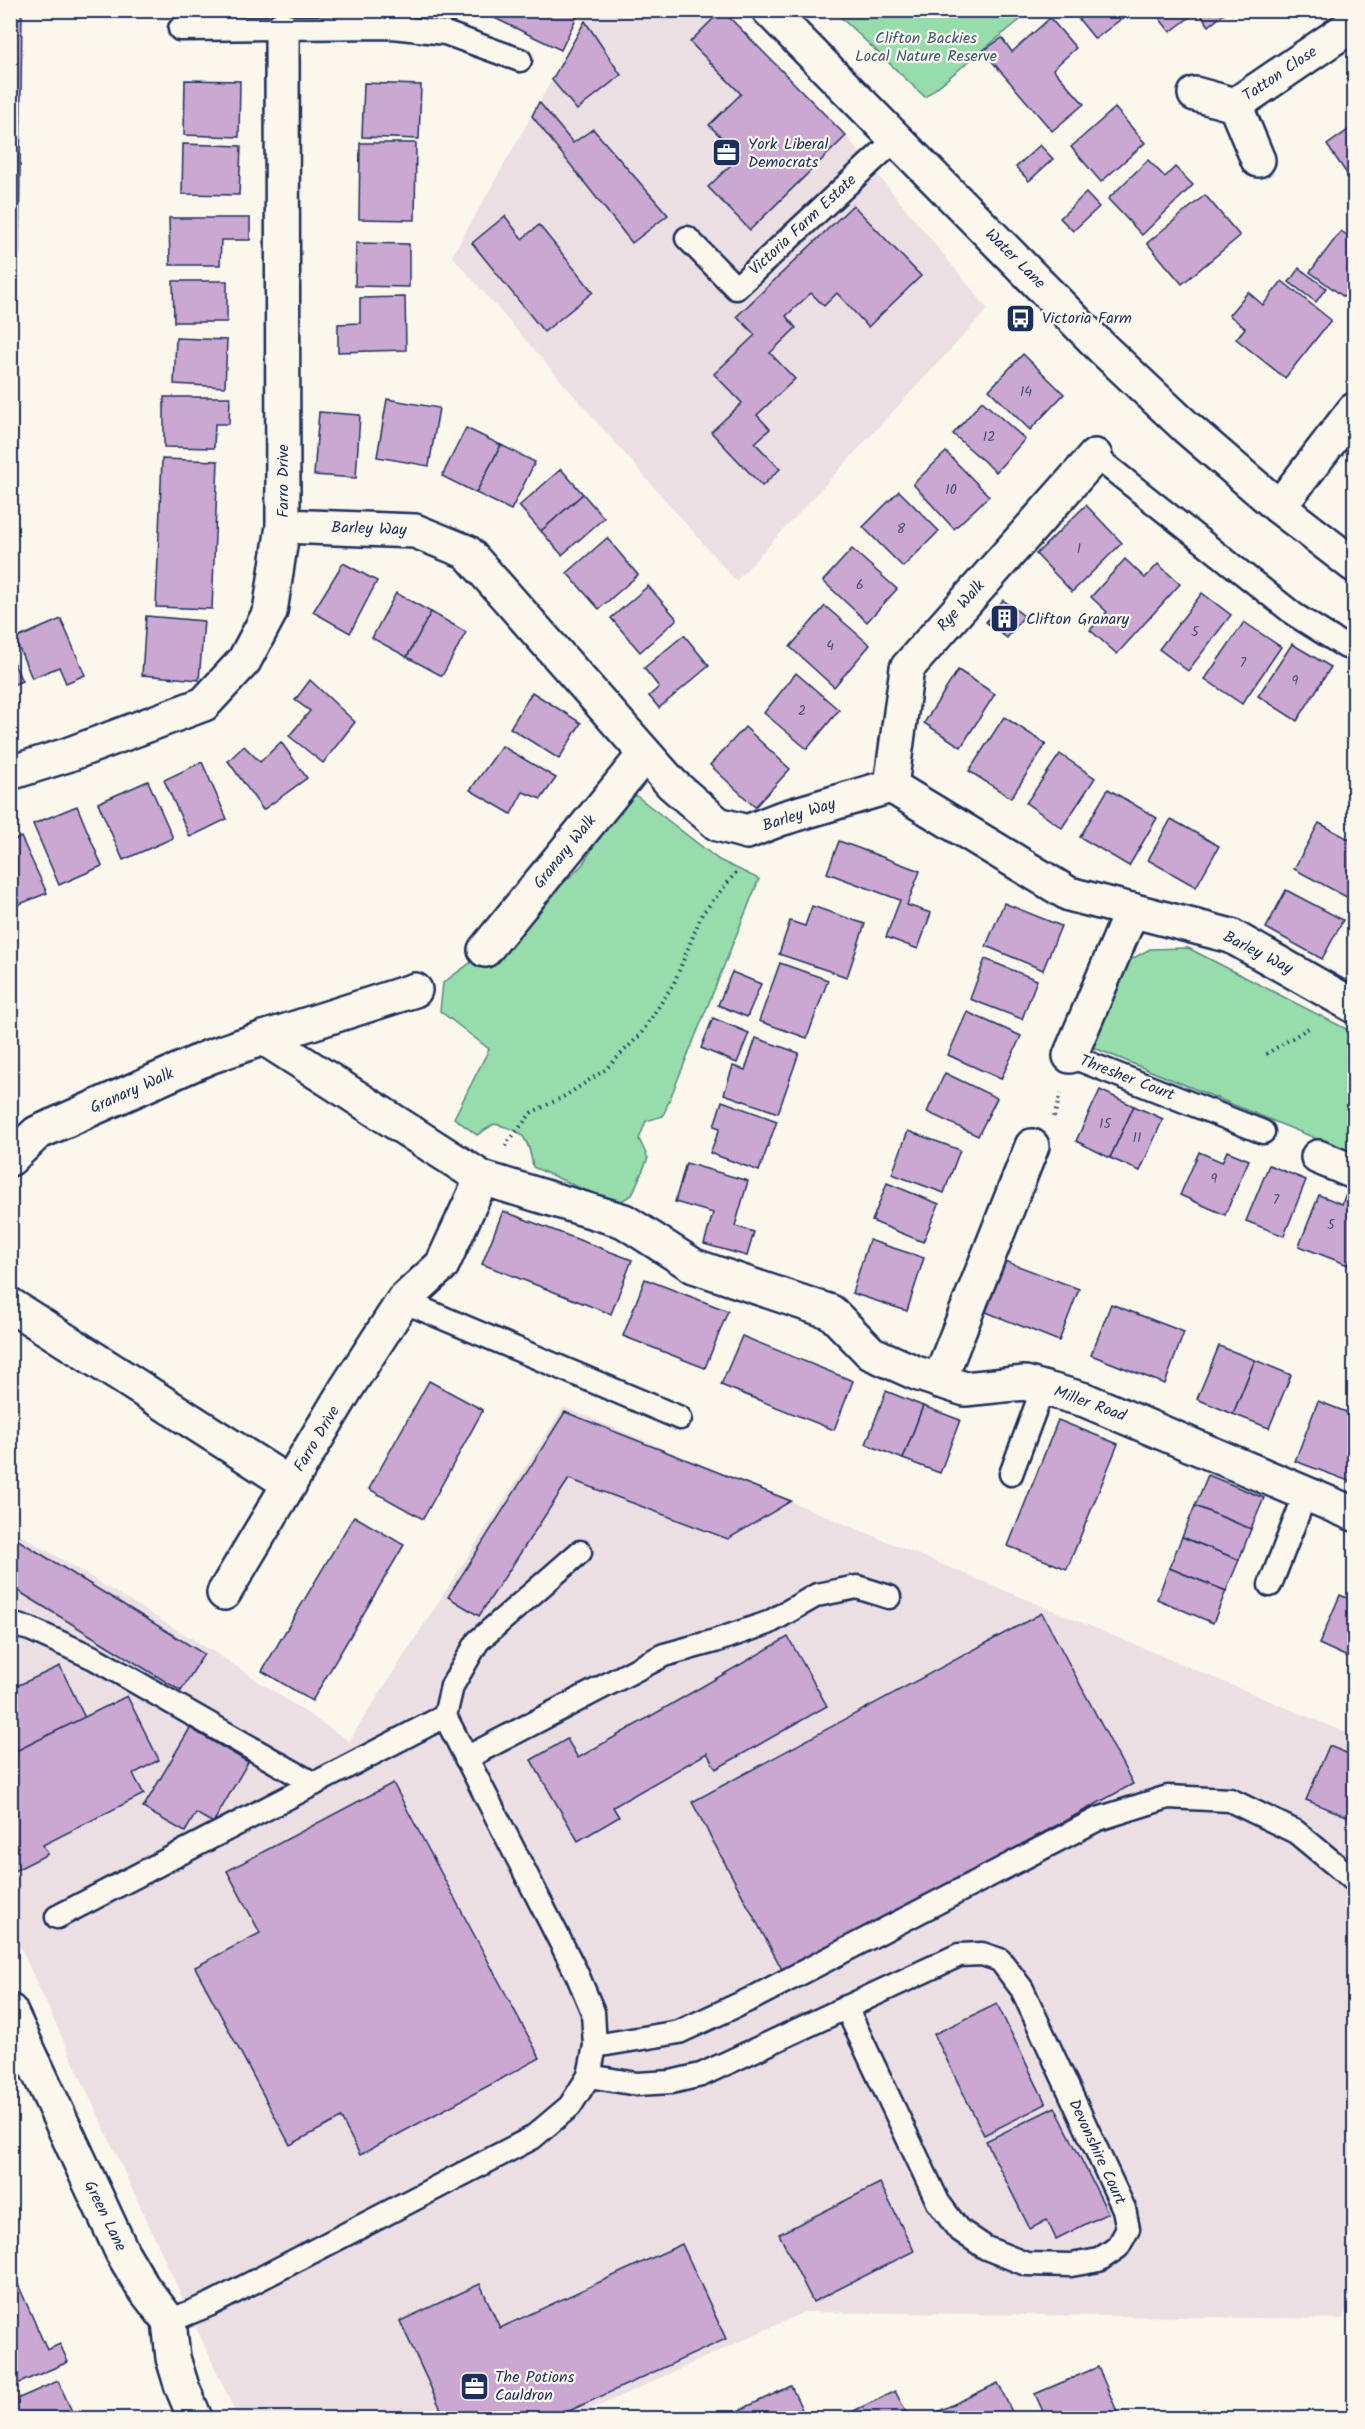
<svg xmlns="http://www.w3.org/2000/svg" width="1365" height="2429" font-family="Kalam,sans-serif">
	<rect width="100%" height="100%" fill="#fbf7ec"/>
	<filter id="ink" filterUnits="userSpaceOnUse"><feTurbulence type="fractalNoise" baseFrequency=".0167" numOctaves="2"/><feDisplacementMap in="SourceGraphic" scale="12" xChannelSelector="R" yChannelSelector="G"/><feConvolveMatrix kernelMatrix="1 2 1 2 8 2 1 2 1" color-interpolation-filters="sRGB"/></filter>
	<g filter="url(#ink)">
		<g fill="#ecdfe4">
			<polygon points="591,11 724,11 846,136 988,309 736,581 452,256"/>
			<polygon points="564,1407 1354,1736 1354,2282 1343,2319 804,2312 573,2418 238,2418 11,1927 10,1528 222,1657 349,1741"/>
		</g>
		<g fill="#96ddab" stroke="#588684" stroke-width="1.5">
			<polygon points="834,11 1031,11 925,97"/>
			<path d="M629 790 719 860 759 879 663 1116 646 1121 639 1139 648 1158 632 1195 616 1204 533 1167C528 1137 524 1130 494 1124L477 1135 454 1118 489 1049 440 1011 443 983 519 927 582 865Z"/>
			<polygon points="1188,948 1354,1033 1354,1154 1092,1047 1128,961 1150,949"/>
		</g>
		<g fill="#caa8d2" stroke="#1b2f5e" stroke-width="1.5">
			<polygon points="10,10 22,10 19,254 10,253"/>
			<polygon points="478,10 580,10 561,50"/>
			<polygon points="722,10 846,136 750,230 708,187 740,156 709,125 741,94 690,42"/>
			<polygon points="1076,10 1133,10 1095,39 1073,12"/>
			<polygon points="1153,10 1229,10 1209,26 1198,11 1170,32"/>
			<polygon points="1050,18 1076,48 1053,69 1084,104 1052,131 983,51 1002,38 1012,52"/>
			<polygon points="585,21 621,75 577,110 552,80"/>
			<polygon points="185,80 240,81 239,137 184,135"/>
			<polygon points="364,83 421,85 419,139 362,137"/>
			<polygon points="539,102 573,143 593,129 668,215 632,243 532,116"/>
			<polygon points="1115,108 1145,143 1101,182 1071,147"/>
			<polygon points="1354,126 1354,184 1327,145"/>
			<polygon points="360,143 416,143 415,220 359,219"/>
			<polygon points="183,144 241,146 239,195 182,194"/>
			<polygon points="1040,145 1053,159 1029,181 1016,167"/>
			<polygon points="1148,160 1165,177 1175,167 1193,185 1142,235 1108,199"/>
			<polygon points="1086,193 1099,207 1073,231 1060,218"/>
			<polygon points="1205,195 1240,236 1182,284 1147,243"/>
			<polygon points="853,205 921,276 868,327 837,293 824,306 811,293 786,316 796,328 770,353 795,379 757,415 770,429 755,443 780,469 762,486 711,432 742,403 714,374 755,335 737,316"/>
			<polygon points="505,216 522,239 539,225 593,292 544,332 472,243"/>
			<polygon points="169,218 250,218 250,240 221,240 220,265 170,265"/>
			<polygon points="1341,231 1354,240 1354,284 1344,297 1310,272"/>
			<polygon points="356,243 409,244 409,287 355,286"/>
			<polygon points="1299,268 1326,288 1316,302 1289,282"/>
			<polygon points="173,281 227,281 227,322 174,322"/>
			<polygon points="1282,281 1331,320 1285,378 1236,339 1245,328 1229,315 1248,292 1263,305"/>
			<polygon points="405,297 406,350 338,352 338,324 360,323 360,298"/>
			<polygon points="176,338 227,340 225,387 174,384"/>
			<polygon points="1023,354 1064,394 1030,430 989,390"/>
			<polygon points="164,397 230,397 229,424 215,424 214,448 164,447"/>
			<polygon points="387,399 439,408 429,466 377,457"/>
			<polygon points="982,401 1025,439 996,472 953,434"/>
			<polygon points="319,412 360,415 356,478 314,475"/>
			<polygon points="466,428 501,445 476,493 442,476"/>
			<polygon points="501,445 535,462 511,510 476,493"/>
			<polygon points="946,452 989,496 954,529 913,484"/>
			<polygon points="162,459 218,461 212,609 156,607"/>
			<polygon points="561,469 583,494 541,531 519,506"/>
			<polygon points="899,491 939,531 903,567 863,527"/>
			<polygon points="583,494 604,518 562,555 541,531"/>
			<polygon points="1086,505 1122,543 1072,592 1036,554"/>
			<polygon points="607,538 638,575 599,609 567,573"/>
			<polygon points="852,549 897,589 867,622 823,581"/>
			<polygon points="1125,559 1145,578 1158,564 1180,584 1117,654 1090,630 1107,612 1091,597"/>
			<polygon points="343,563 377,581 350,633 313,612"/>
			<polygon points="648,586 677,619 640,652 611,618"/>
			<polygon points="396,593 431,612 407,657 372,638"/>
			<polygon points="1202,593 1231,615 1188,671 1159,649"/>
			<polygon points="1003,600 1024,616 1007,638 986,622"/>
			<polygon points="825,606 870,645 834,687 790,647"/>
			<polygon points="431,612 466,632 442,676 407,657"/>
			<polygon points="146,616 204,621 199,680 142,675"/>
			<polygon points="61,619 85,675 66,683 59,667 32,678 15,639"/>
			<polygon points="1244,622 1281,647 1242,704 1205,679"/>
			<polygon points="684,635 709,666 659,708 649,696 659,687 644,668"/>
			<polygon points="1292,644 1331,667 1297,721 1258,696"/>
			<polygon points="10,655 22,681 10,686"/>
			<polygon points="958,670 995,694 961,747 924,723"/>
			<polygon points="796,673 839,710 807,749 764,713"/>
			<polygon points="310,680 355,722 323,763 289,736 310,711 295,700"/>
			<polygon points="532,692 581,723 559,759 510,728"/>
			<polygon points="1004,717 1046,744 1011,798 969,771"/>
			<polygon points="745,727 790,769 755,807 710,765"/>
			<polygon points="281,742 307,778 263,810 228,761 244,746 260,762"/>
			<polygon points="502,746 556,778 541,799 523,792 511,814 470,790"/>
			<polygon points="1060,754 1095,778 1062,828 1026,803"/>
			<polygon points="202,762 227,819 190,837 164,780"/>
			<polygon points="148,781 173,838 123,860 98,803"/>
			<polygon points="1108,789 1157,818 1129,866 1080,837"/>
			<polygon points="77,806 102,866 59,885 33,824"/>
			<polygon points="1171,819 1219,846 1196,887 1148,860"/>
			<polygon points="1319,823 1354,842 1354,865 1349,874 1354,877 1354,901 1294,869"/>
			<polygon points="21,837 47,893 10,908 10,842"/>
			<polygon points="839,841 920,871 907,905 931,913 918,949 886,937 900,900 827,873"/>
			<polygon points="1286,890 1343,920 1322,959 1266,928"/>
			<polygon points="1004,903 1061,926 1043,970 986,946"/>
			<polygon points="812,906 865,924 847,977 779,954 790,921 805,926"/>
			<polygon points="985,959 1037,980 1022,1019 970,999"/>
			<polygon points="780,963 828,980 807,1038 759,1021"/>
			<polygon points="732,972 761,984 747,1017 718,1005"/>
			<polygon points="967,1012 1021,1036 1001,1079 948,1055"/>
			<polygon points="713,1018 749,1033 737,1063 701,1048"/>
			<polygon points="756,1038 799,1053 778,1113 724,1094 733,1066 745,1070"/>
			<polygon points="945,1073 997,1098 978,1136 927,1112"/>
			<polygon points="1100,1090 1134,1106 1110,1158 1076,1141"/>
			<polygon points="722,1101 777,1121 759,1171 710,1153 720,1128 714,1126"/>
			<polygon points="1134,1106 1163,1119 1140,1171 1110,1158"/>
			<polygon points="908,1131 960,1150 944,1193 892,1174"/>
			<polygon points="1227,1151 1249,1160 1225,1215 1180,1195 1199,1152 1222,1162"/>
			<polygon points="686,1163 748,1181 735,1226 754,1232 747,1256 704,1244 713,1213 675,1202"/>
			<polygon points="1269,1165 1306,1180 1284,1236 1246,1221"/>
			<polygon points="887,1183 939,1204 923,1242 872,1221"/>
			<polygon points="1319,1195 1342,1204 1345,1196 1354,1200 1354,1249 1348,1265 1299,1246"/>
			<polygon points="503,1211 632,1260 611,1314 482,1264"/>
			<polygon points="869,1240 924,1258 907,1311 852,1293"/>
			<polygon points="1005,1261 1079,1289 1059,1341 986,1312"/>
			<polygon points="645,1279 728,1311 705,1368 623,1336"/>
			<polygon points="1111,1304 1184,1332 1165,1384 1091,1355"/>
			<polygon points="742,1336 853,1381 834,1430 721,1385"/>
			<polygon points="1219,1346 1255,1360 1233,1414 1197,1399"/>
			<polygon points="1255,1360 1291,1375 1269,1428 1233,1414"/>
			<polygon points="429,1381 483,1410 423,1519 369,1489"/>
			<polygon points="886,1391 923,1406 903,1459 866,1444"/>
			<polygon points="1318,1401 1354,1415 1354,1483 1295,1461"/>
			<polygon points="923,1406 960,1420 940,1473 903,1459"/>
			<polygon points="565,1412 791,1501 728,1539 569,1479 479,1616 448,1597"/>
			<polygon points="1058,1420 1118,1444 1067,1569 1008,1546"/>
			<polygon points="1208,1475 1264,1498 1251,1529 1195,1506"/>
			<polygon points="1195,1506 1251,1529 1239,1560 1182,1537"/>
			<polygon points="354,1516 404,1545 312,1701 262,1671"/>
			<polygon points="10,1535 204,1654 181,1691 10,1586"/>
			<polygon points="1182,1537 1239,1560 1226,1591 1169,1568"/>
			<polygon points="1169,1568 1226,1591 1213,1623 1157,1599"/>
			<polygon points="1340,1595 1354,1601 1354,1660 1319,1644"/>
			<polygon points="1042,1613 1133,1784 784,1973 692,1802"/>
			<polygon points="788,1637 827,1706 716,1769 707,1753 613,1807 619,1817 578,1841 531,1760 567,1739 578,1758"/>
			<polygon points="60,1666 85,1718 15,1752 10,1743 10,1689"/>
			<polygon points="127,1696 159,1760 133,1774 144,1794 43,1845 48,1854 10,1873 10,1754"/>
			<polygon points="190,1728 248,1762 213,1823 196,1813 185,1832 143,1808"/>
			<polygon points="1329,1746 1354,1756 1354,1819 1306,1800"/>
			<polygon points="393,1783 540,2058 360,2155 341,2118 290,2145 195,1967 260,1933 227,1871"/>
			<polygon points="997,2004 1046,2104 984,2135 934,2034"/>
			<polygon points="1055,2107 1108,2213 1056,2239 1047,2220 1030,2229 986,2141"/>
			<polygon points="880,2183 914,2251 813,2302 779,2234"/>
			<polygon points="682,2244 726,2339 554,2418 445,2418 400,2321 480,2284 500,2328"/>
			<polygon points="17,2282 47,2350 60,2344 68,2362 10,2387 10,2285"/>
			<polygon points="1098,2367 1119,2416 1114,2418 1046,2418 1035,2394"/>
			<polygon points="58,2381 75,2418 10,2418 10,2402"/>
			<polygon points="998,2383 1015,2418 940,2418 937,2412"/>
			<polygon points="791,2386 806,2418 730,2418 729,2415"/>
			<polygon points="895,2391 909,2418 839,2418"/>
			<polygon points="1204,2409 1208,2418 1183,2418"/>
		</g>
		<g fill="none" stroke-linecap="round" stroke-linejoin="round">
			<defs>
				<g id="service">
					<polyline points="180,29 393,27 445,33 520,60"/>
					<polyline points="687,238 736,288 896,139"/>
					<polyline points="1095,456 1295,615 1346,647"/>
					<polyline points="1070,1056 1263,1132"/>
					<polyline points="403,1301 680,1418"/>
					<polyline points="1011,1474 1043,1388"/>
					<polyline points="1270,1585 1306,1493"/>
					<polyline points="10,1624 30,1629 94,1658 314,1784"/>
					<polyline points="466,1758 664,1655 715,1641 768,1623 817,1595 857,1587 889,1597"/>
					<polyline points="57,1917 445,1716"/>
					<polyline points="595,2046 679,2032 755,1997 1098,1819 1168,1797 1230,1800 1296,1832 1354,1880"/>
					<polyline points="589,2076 637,2084 671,2082 701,2075 959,1955 982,1954 1000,1960 1022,1989 1124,2209 1128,2229 1118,2247 1099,2260 1071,2265 1026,2264 986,2248 958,2229 938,2202 846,2007"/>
					<polyline points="169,2321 211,2304 532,2138 570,2106 589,2076 595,2046 593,2012 577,1974 445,1716 452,1686 478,1641 580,1552"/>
				</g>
				<g id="minor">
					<polyline points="1195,94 1235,105 1258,160"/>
					<polyline points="1235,105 1354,24"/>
					<polyline points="1279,507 1354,410"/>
					<polyline points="283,526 415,531 467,552 672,784 718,824 747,832 780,819 891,786 1069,894 1231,936 1354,1006"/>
					<polyline points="10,773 67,755 204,704 244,661 270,612 283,526 282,29"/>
					<polyline points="891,786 907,668 1095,456"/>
					<polyline points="485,950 645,754"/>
					<polyline points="415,990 264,1038 482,1178 624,1221 694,1266 831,1312 871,1353 916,1373 965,1389 1025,1383 1085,1400 1354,1514"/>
					<polyline points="1070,1056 1132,910"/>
					<polyline points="1318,1157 1354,1172"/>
					<polyline points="10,1159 37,1133 209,1057 264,1038"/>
					<polyline points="10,1305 290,1484"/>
					<polyline points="939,1381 1032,1146"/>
					<polyline points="224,1593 346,1389 403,1301 442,1265 482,1178"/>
				</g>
				<g id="tertiary">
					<polyline points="769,10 1103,349 1186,427 1279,507 1354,565"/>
					<polyline points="10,2011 122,2252 142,2286 169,2321 173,2358 182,2387 195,2418"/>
				</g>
			</defs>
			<use href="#service" stroke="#1b2f5e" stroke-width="27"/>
			<use href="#minor" stroke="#1b2f5e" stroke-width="38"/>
			<use href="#tertiary" stroke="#1b2f5e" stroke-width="38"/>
			<g stroke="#1b2f5e" stroke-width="4" stroke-dasharray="1.5 4.5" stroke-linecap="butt">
				<polyline points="1266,1054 1312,1026"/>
				<polyline points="1346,1092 1348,1045"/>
				<polyline points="1054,1117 1061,1093"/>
				<polyline points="505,1146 531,1113 565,1096 605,1070 641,1034 674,983 702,914 738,870"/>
			</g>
			<use href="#service" stroke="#fbf7ec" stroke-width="22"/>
			<use href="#minor" stroke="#fbf7ec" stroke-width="33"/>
			<use href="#tertiary" stroke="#fbf7ec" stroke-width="33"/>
		</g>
	</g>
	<defs>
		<symbol id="office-square" viewBox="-11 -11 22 22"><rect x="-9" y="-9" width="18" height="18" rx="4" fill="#1b2f5e" stroke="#fbf7ec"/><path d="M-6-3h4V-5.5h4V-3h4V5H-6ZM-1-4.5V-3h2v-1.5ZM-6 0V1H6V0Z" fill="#fff"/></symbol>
		<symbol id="bus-square" viewBox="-11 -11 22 22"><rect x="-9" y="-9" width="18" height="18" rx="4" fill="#1b2f5e" stroke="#fbf7ec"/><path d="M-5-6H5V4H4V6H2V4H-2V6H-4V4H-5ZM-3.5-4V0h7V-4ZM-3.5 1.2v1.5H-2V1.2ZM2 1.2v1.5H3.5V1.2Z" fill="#fff"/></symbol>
		<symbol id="building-square" viewBox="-11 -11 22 22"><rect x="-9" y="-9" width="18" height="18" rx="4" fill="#1b2f5e" stroke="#fbf7ec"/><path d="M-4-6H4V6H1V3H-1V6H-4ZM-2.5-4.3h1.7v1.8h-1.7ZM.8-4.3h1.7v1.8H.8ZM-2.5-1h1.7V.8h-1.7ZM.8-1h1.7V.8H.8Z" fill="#fff"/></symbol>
	</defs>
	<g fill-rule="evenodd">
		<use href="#office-square" x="710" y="136" width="33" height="33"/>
		<use href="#bus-square" x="1004" y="302" width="33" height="33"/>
		<use href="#building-square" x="988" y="602" width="33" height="33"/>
		<use href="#office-square" x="458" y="2370" width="33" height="33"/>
	</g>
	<g text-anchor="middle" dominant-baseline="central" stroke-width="4.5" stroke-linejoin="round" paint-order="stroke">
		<g font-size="14" fill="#474d7b">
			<text x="1026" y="392">14</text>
			<text x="989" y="437">12</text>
			<text x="951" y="490">10</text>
			<text x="901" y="529">8</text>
			<text x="1079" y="549">1</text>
			<text x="860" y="585">6</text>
			<text x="1195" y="632">5</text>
			<text x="830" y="646">4</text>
			<text x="1243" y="663">7</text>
			<text x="1295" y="681">9</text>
			<text x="802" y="711">2</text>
			<text x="1105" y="1124">15</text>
			<text x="1137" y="1138">11</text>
			<text x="1214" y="1179">9</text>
			<text x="1276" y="1200">7</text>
			<text x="1331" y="1225">5</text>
		</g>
		<g font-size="16" fill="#3a5a71" stroke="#fbf7ec">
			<text x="926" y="38">Clifton Backies<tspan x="926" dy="18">Local Nature Reserve</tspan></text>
		</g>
		<g font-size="16" fill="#1b2f5e" stroke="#fbf7ec">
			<text transform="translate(1280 74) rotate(-34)">Tatton Close</text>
			<text transform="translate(803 225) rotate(-43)">Victoria Farm Estate</text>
			<text transform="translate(1015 259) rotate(45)">Water Lane</text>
			<text transform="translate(283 481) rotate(-90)">Farro Drive</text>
			<text transform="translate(369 529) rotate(2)">Barley Way</text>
			<text transform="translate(961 606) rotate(-48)">Rye Walk</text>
			<text transform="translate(799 815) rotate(-18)">Barley Way</text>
			<text transform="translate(565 852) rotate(-51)">Granary Walk</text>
			<text transform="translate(1258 953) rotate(27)">Barley Way</text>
			<text transform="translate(1127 1078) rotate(21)">Thresher Court</text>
			<text transform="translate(132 1091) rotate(-24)">Granary Walk</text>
			<text transform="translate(1090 1404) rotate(20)">Miller Road</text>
			<text transform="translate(317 1439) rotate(-59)">Farro Drive</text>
			<text transform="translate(1097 2152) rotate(65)">Devonshire Court</text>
			<text transform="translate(105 2216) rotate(64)">Green Lane</text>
		</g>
		<g font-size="16" fill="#1b2f5e" stroke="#fbf7ec" text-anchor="start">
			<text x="748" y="144">York Liberal<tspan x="748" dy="18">Democrats</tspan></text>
			<text x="1042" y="318">Victoria Farm</text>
			<text x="1026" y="619">Clifton Granary</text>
			<text x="495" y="2377">The Potions<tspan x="495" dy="18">Cauldron</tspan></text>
		</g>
	</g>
	<rect width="1365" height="2429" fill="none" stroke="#fbf7ec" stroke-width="36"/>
	<rect x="18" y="18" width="1329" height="2393" fill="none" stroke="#1b2f5e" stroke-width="2" filter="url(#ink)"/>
</svg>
